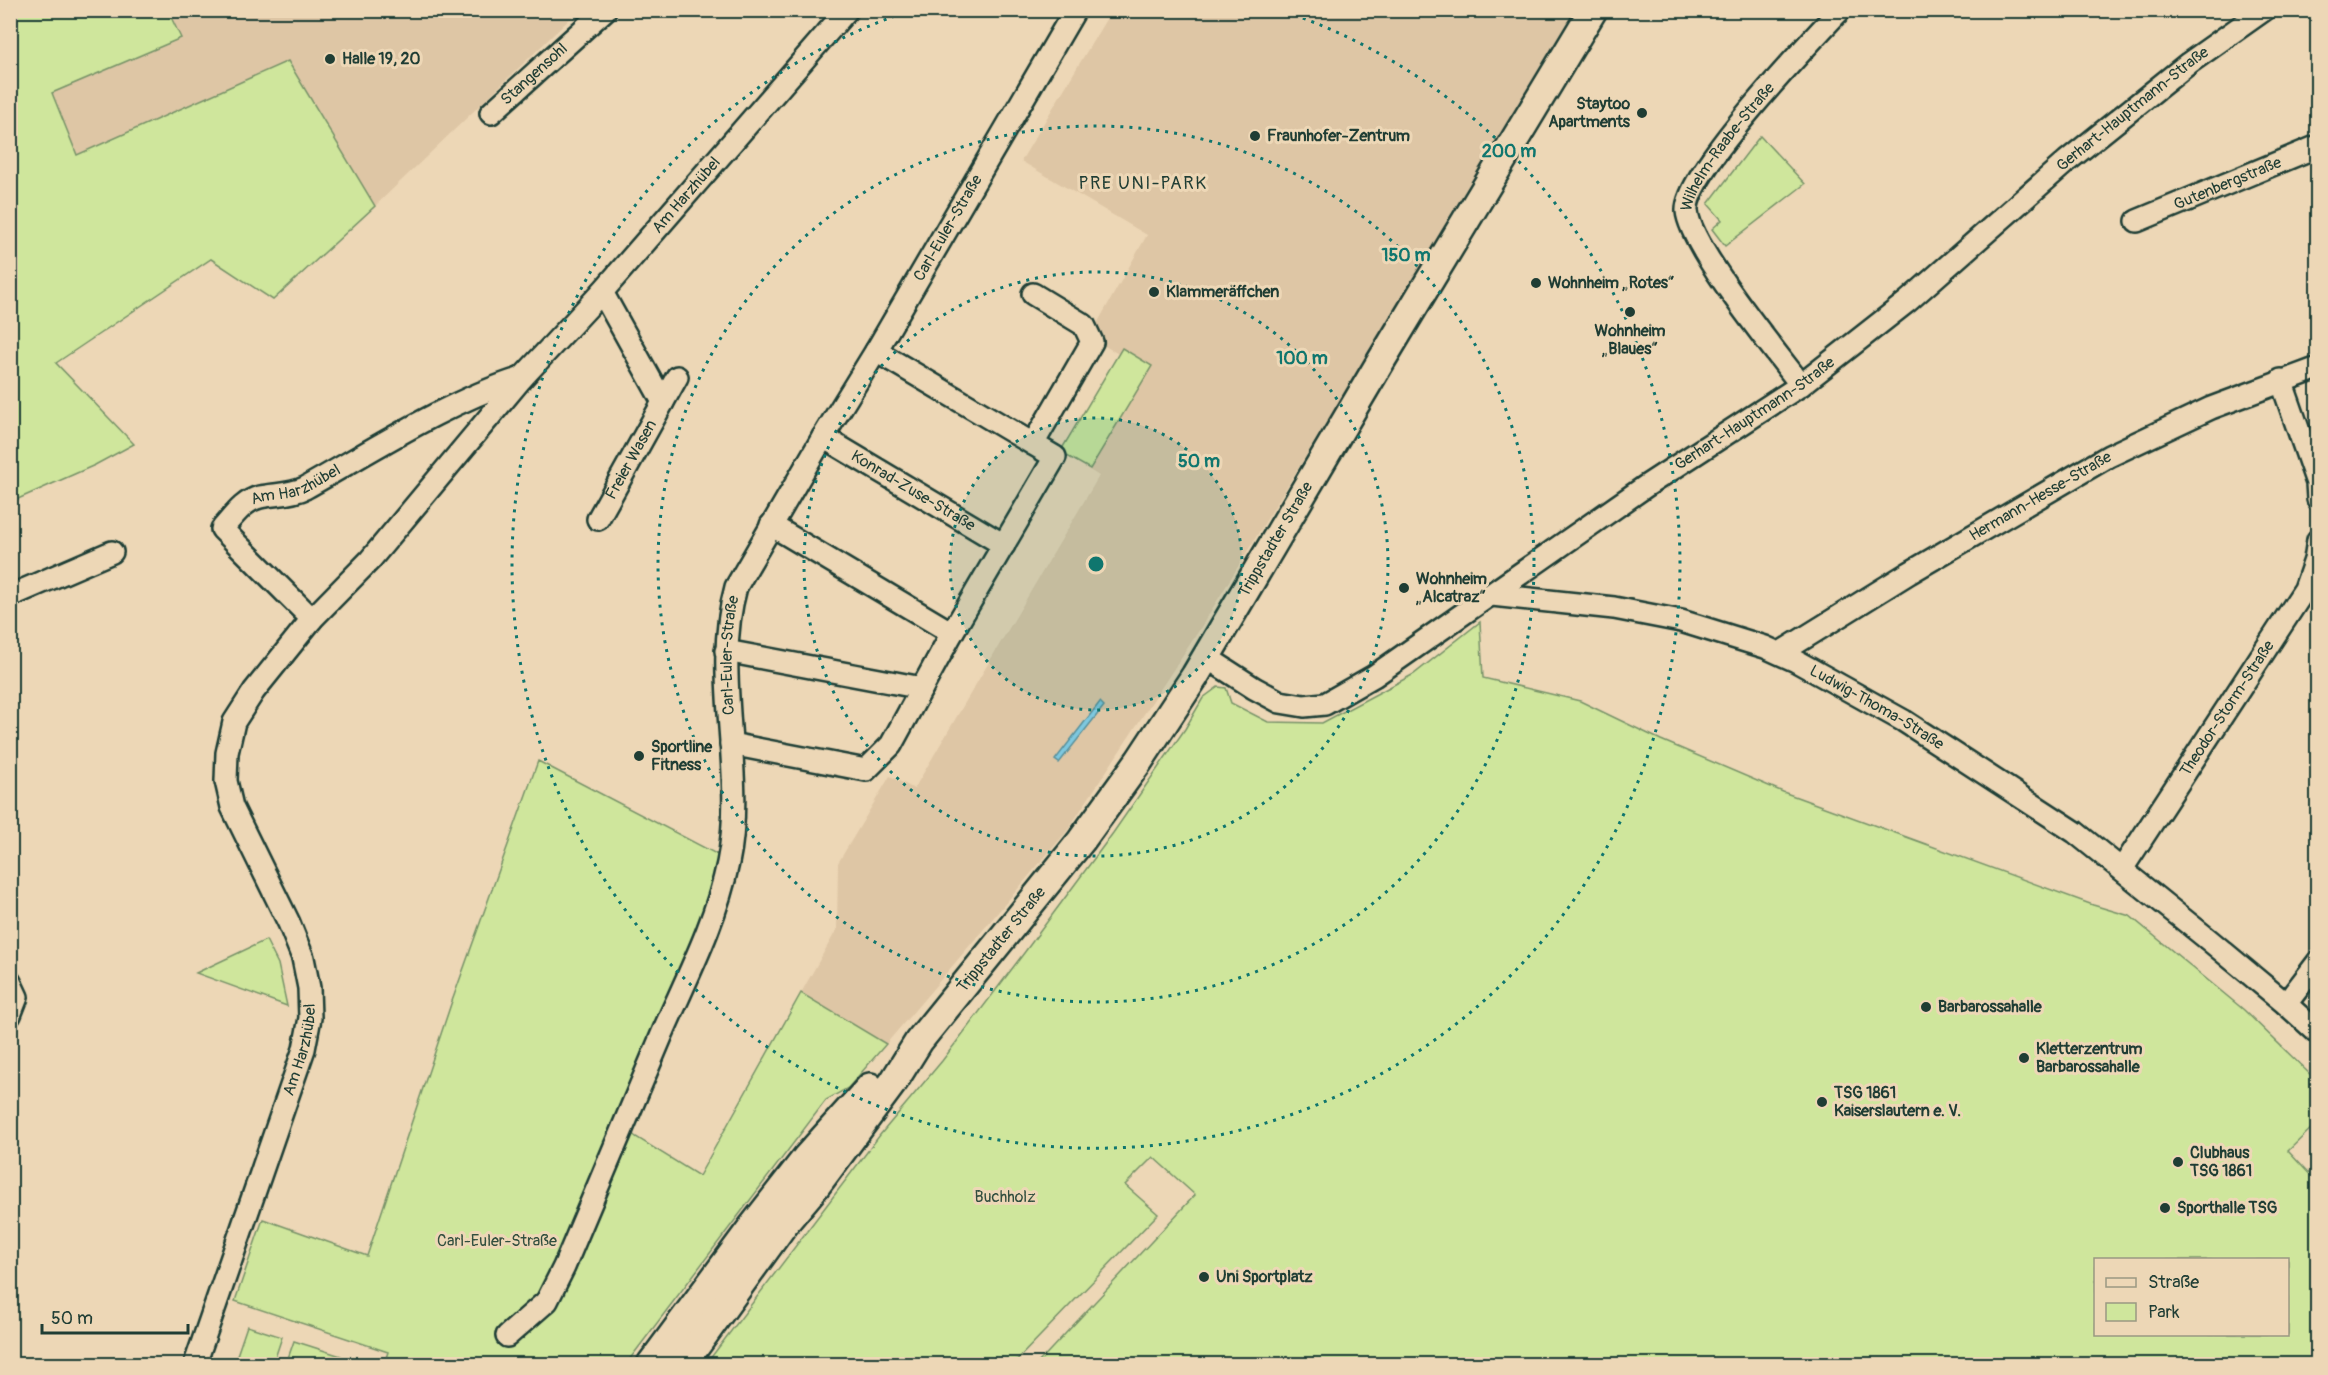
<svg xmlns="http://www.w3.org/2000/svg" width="2328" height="1375" font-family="Pangolin,sans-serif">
	<rect width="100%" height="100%" fill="#edd7b6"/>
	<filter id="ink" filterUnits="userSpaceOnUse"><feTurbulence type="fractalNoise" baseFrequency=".0167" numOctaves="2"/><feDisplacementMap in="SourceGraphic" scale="12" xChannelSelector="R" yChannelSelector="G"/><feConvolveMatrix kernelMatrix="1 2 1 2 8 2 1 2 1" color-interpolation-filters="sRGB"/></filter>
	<g filter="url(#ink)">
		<g fill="#dec6a5">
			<polygon points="168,11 578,11 375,206 288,61 77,155 52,93 181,39"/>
			<polygon points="1111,11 1608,11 1549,111 1526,96 1198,632 1067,831 886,1044 801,993 837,929 838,863 890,776 914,789 1099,476 1067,456 1125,358 1095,340 1094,329 1147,235 1021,161"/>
		</g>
		<g fill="#cfe69c" stroke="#779268" stroke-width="1.5" fill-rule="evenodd">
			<polygon points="11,10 168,11 181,38 52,93 77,155 288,61 375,206 273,300 211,259 56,363 134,444 95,465 11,502"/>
			<polygon points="1760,136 1805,184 1725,246 1712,229 1722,220 1708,204"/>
			<polygon points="1122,348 1152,366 1090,469 1060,452"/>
			<path d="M1480 622 1483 678 1580 701 1661 740 1783 792 2093 905 2130 916 2244 1010 2317 1081V1123L2288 1151 2317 1182V1364H1037L1195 1195 1153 1157 1125 1185 1158 1214 1013 1364H706L880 1135 942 1061 1024 953 1113 833 1185 729 1203 698 1218 687 1226 688 1231 703 1268 722 1322 723 1414 674ZM2096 1260H2288V1334H2096Z"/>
			<polygon points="538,761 728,860 624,1127 636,1137 699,1176 801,993 886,1044 848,1088 826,1100 626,1364 384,1364 388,1352 235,1301 263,1219 367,1256 451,1004"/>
			<polygon points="266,940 278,964 287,1006 196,973"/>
			<polygon points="247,1326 282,1337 273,1364 234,1364"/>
			<polygon points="294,1341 341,1356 338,1364 286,1364"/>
		</g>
		<polygon fill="#7ec8df" stroke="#58909b" stroke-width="1.5" points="1100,702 1104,706 1059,763 1055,760"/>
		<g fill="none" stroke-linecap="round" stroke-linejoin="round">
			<defs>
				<g id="minor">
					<path id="s1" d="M491 113 605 10"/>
					<path id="s2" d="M2137 221 2318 146"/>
					<polyline points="602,292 663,402"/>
					<polyline points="1033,294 1084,325 1092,342 1033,444"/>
					<polyline points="2281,380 2317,483 2318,499"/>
					<path id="s3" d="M1801 385C1776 352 1690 247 1687 211 1684 174 1811 41 1840 10"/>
					<path id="s4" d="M823 437 1004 545"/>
					<path id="s5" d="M598 519 677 377"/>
					<polyline points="771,525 952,633"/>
					<path id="s6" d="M1492 595 1614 608 1681 621 1765 647 1796 661 1904 721 2075 832 2209 940 2286 1004 2318 1033"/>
					<polyline points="10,596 112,552"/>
					<path id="s7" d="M312 619 222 529C233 517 243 501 260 497 274 494 291 495 305 488 373 450 448 401 522 378"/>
					<polyline points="726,651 922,688"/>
					<path id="s8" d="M1780 653 1909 573 2109 456 2211 408 2318 368"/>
					<path id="s9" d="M1206 657 1254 688 1280 702 1304 706 1325 704 1374 676 1646 486 1801 385 1908 301 2067 161 2189 63 2264 10"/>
					<polyline points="731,744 866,770 891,745 952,633 1055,457 876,351"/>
					<path id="s10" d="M2122 869 2305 589 2315 560 2318 540"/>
					<polyline points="10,982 17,997 10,1015"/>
					<polyline points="2286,1004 2318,962"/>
					<path id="s11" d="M507 1336 547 1301 564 1267C597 1188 630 1110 663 1032 687 977 716 922 728 863 747 772 711 676 736 587L823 437 876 351 1075 10"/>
					<path id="s12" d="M195 1364 304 1049 310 1018 309 988 303 958 289 923 232 807 226 781 227 753 234 722 254 691 312 619 370 560 522 378 602 292 847 10"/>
				</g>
				<g id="major">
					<polyline points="651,1364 753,1226 806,1158 870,1087"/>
					<path id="s13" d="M683 1364 784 1224 816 1186 894 1081 919 1041 1081 841 1139 761 1195 676 1381 361 1593 10"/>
				</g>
			</defs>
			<use href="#minor" stroke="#1f3d34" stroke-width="26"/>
			<use href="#major" stroke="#1f3d34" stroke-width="32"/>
			<use href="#minor" stroke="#edd7b6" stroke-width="21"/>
			<use href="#major" stroke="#edd7b6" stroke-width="27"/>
		</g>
	</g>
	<circle cx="1096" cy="564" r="146" fill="#0f766e" fill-opacity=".12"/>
	<g fill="none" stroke="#0f766e" stroke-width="3" stroke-dasharray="3 6">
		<circle cx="1096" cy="564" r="146"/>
		<circle cx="1096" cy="564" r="292"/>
		<circle cx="1096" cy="564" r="438"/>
		<path d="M1286 12A584 584 0 1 1 906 12"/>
	</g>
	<g fill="#1f3d34" stroke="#edd7b6" stroke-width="2">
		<circle cx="330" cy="59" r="6"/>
		<circle cx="1642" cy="113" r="6"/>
		<circle cx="1255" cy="136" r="6"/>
		<circle cx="1536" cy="283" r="6"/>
		<circle cx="1154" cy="292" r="6"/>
		<circle cx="1630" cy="312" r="6"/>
		<circle cx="1404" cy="588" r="6"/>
		<circle cx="639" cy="756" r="6"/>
		<circle cx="1926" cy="1007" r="6"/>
		<circle cx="2024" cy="1058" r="6"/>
		<circle cx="1822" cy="1102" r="6"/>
		<circle cx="2178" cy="1162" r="6"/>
		<circle cx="2165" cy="1208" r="6"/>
		<circle cx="1204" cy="1277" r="6"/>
	</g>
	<g text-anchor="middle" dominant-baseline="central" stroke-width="6" stroke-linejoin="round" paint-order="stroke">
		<g font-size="16" font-weight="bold" fill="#1f3d34" stroke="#edd7b6" text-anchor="start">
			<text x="342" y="59">Halle 19, 20</text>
			<text x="1630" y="104" text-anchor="end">Staytoo<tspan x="1630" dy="18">Apartments</tspan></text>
			<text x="1267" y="136">Fraunhofer-Zentrum</text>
			<text x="1548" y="283">Wohnheim „Rotes“</text>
			<text x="1166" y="292">Klammeräffchen</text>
			<text x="1630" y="331" text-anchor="middle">Wohnheim<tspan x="1630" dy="18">„Blaues“</tspan></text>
			<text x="1416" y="579">Wohnheim<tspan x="1416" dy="18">„Alcatraz“</tspan></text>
			<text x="651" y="747">Sportline<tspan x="651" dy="18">Fitness</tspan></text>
			<text x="1938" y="1007">Barbarossahalle</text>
			<text x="2036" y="1049">Kletterzentrum<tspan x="2036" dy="18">Barbarossahalle</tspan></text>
			<text x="1834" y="1093">TSG 1861<tspan x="1834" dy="18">Kaiserslautern e. V.</tspan></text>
			<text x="2190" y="1153">Clubhaus<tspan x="2190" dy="18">TSG 1861</tspan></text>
			<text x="2177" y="1208">Sporthalle TSG</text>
			<text x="1216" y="1277">Uni Sportplatz</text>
		</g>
		<g font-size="16" fill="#1f3d34" stroke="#edd7b6">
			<text stroke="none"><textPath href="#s1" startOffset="58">Stangensohl</textPath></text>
			<text stroke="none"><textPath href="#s9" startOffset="1137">Gerhart-Hauptmann-Straße</textPath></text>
			<text stroke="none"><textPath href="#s3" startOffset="286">Wilhelm-Raabe-Straße</textPath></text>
			<text stroke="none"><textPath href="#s2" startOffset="98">Gutenbergstraße</textPath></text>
			<text stroke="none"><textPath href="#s12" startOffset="1374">Am Harzhübel</textPath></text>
			<text stroke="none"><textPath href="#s11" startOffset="1222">Carl-Euler-Straße</textPath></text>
			<text stroke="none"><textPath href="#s9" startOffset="651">Gerhart-Hauptmann-Straße</textPath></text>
			<text stroke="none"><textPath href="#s5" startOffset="68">Freier Wasen</textPath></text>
			<text stroke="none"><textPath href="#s7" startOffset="216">Am Harzhübel</textPath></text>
			<text stroke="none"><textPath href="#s4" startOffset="105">Konrad-Zuse-Straße</textPath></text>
			<text stroke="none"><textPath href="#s8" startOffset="304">Hermann-Hesse-Straße</textPath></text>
			<text stroke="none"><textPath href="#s13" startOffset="1017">Trippstadter Straße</textPath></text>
			<text stroke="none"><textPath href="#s11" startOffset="736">Carl-Euler-Straße</textPath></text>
			<text stroke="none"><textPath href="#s6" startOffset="406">Ludwig-Thoma-Straße</textPath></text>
			<text stroke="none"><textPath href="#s10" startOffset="192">Theodor-Storm-Straße</textPath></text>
			<text stroke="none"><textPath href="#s13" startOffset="531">Trippstadter Straße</textPath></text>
			<text stroke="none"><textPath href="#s12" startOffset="332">Am Harzhübel</textPath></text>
		</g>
		<g font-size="16" fill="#314e3e" stroke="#edd7b6">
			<text x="1005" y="1197">Buchholz</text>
			<text x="497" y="1241">Carl-Euler-Straße</text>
		</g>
		<g font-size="18" letter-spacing="1.5" fill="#1f3d34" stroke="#edd7b6">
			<text x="1143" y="183">PRE UNI-PARK</text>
		</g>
	</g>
	<circle cx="1096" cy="564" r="9" fill="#0f766e" stroke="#edd7b6" stroke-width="3"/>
	<g font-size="18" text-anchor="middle" font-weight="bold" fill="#0f766e" stroke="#edd7b6" stroke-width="6" stroke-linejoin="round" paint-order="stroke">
		<text x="1509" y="157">200 m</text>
		<text x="1406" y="261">150 m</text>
		<text x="1302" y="364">100 m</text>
		<text x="1199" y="467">50 m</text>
	</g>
	<rect width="2328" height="1375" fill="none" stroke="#edd7b6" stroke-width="36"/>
	<rect x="18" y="18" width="2292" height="1339" fill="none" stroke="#1f3d34" stroke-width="2" filter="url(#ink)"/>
	<rect x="2094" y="1258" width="195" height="78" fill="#edd7b6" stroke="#9b9982" stroke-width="1.5"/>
	<rect x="2106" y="1278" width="30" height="9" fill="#edd7b6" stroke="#9b9982" stroke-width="1.5"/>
	<text x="2148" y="1288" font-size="18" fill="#1f3d34">Straße</text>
	<rect x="2106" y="1303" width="30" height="18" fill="#cfe69c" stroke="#9b9982" stroke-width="1.5"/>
	<text x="2148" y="1318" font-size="18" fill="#1f3d34">Park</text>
	<path d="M42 1324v9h146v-9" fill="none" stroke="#1f3d34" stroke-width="3"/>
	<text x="51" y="1324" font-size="18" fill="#1f3d34" stroke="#edd7b6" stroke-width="4.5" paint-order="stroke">50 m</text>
</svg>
